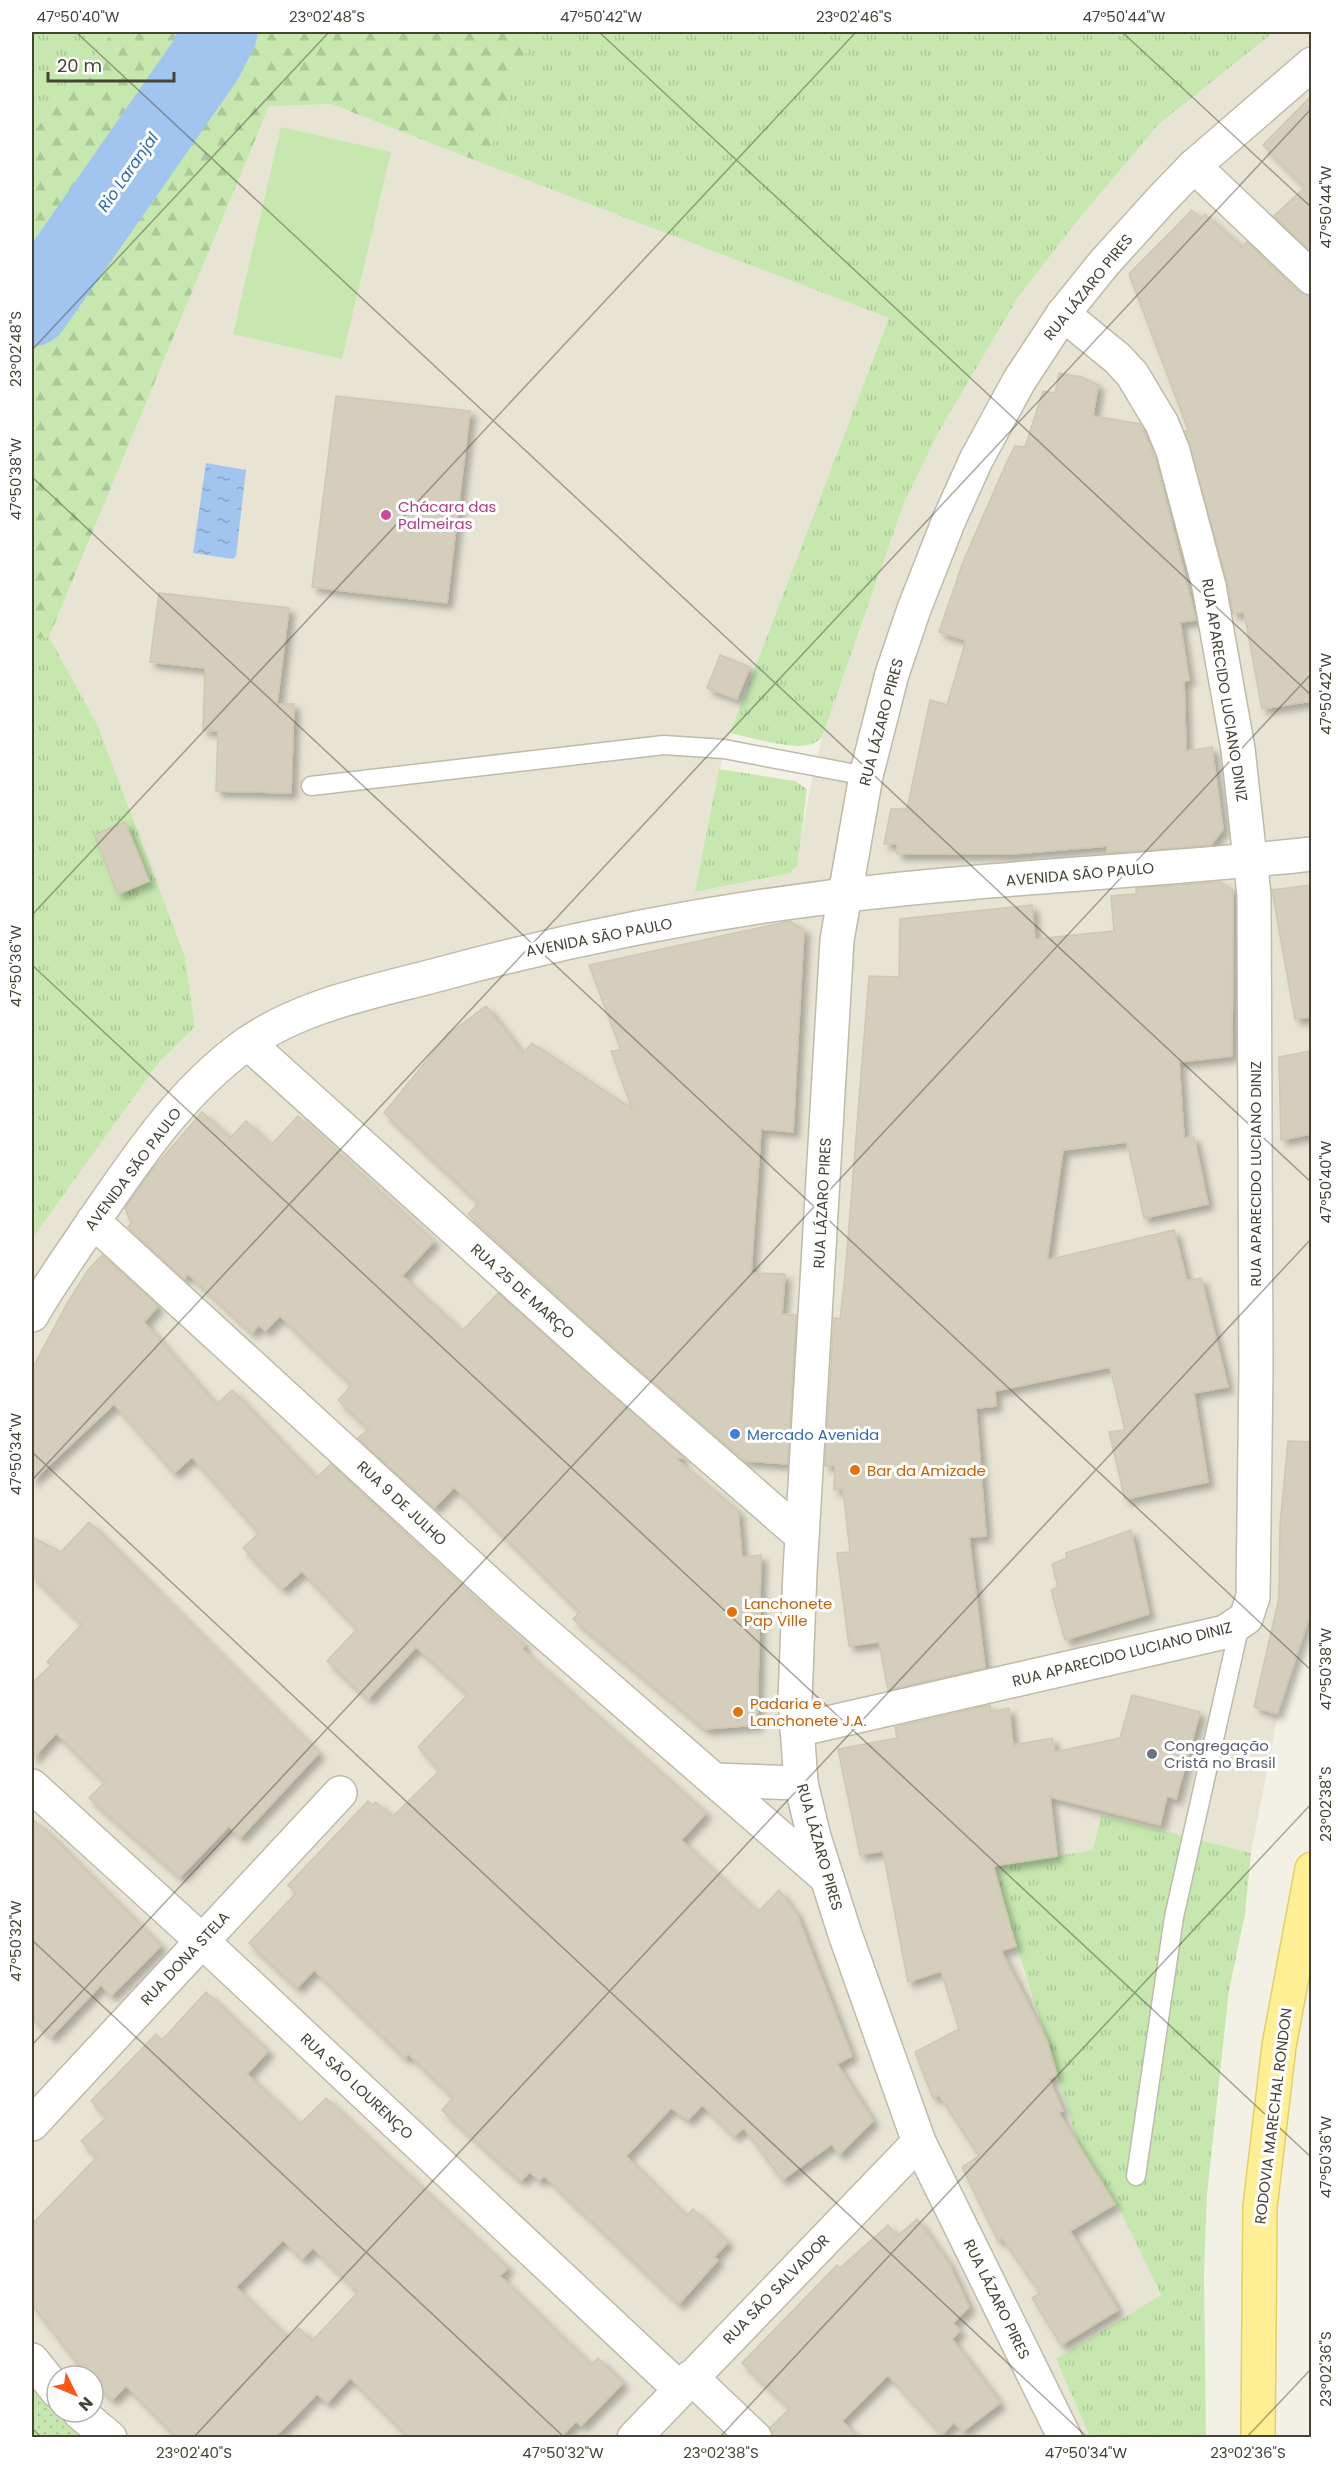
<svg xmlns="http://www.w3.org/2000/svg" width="1343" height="2469" font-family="Poppins,sans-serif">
	<defs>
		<pattern id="grass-tufts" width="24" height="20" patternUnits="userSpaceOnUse" patternTransform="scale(1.5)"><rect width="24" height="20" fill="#c6e8af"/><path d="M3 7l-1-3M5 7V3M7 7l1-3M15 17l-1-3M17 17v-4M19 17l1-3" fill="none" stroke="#abc897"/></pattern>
		<pattern id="forest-firs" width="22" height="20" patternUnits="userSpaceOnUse" patternTransform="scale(1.5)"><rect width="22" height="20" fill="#c6e8af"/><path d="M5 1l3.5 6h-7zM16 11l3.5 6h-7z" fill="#abc897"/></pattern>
		<pattern id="park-dots" width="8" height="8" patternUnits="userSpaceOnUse" patternTransform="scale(1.5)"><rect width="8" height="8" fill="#c6e8af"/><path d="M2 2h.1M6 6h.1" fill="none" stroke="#abc897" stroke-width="1.8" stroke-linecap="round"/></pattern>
		<pattern id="water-ripples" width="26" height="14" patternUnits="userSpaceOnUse" patternTransform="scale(1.5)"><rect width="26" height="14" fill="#a2c5f0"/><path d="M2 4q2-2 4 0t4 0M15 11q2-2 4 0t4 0" fill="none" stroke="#86a2c3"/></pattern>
		<filter id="shadow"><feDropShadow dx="5.5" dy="5.5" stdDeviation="3" flood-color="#0004"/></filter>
	</defs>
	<rect width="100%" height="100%" fill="#f3f1e6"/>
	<path fill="#e7e4d4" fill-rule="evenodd" d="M1274 32H1311V1611L1279 1709 1251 1853 1101 1815 1093 1850 997 1866 1016 1946 1079 2146 1123 2217 1161 2296 1056 2359 1090 2437 32 2438V1239L159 1062 195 1027 185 957 98 726 49 637 269 105 331 104 889 318 724 749 696 892 791 873 795 870 809 793 822 737 904 503 938 433 1017 299 1073 226 1159 124ZM57 2376H93V2412H57Z"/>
	<g fill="url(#grass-tufts)">
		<polygon points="32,32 113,32 32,134"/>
		<path d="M533 32H1274L1159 124 1073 226 1017 299 938 433 904 503 822 737C808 757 752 737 730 733L889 318 485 164Z"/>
		<polygon points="49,637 98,726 185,957 195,1027 159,1062 32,1239 32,639"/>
		<polygon points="719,769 795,781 807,789 797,866 791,873 695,892"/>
		<polygon points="1101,1815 1251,1853 1245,1914 1229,1990 1207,2194 1204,2273 1206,2437 1090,2437 1056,2359 1161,2295 1123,2217 1079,2146 1001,1896 996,1866 1093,1850"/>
	</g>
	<polygon fill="url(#forest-firs)" points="113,32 533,32 485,164 331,104 269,106 49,637 32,639 32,134"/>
	<polygon fill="url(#park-dots)" points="32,2386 85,2437 32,2437"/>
	<polygon fill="#c6e8af" points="281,127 391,152 342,359 233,334"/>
	<polygon fill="url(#water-ripples)" points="206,463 246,470 236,556 233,559 193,553"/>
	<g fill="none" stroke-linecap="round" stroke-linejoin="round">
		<polyline stroke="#a2c5f0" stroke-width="12" points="32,250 51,281"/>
		<polyline stroke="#a2c5f0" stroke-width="75" points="32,309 205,61 220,32"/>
	</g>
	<g fill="#d5cebc" stroke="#d0c7af" stroke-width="1.5" fill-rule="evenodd" filter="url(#shadow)">
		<polygon points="1311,96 1311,252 1274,216 1305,187 1263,145"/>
		<polygon points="1192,210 1201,218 1205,214 1242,247 1247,242 1299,292 1311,296 1311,701 1262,709 1244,612 1233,614 1227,581 1185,431 1189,432 1129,274"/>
		<polygon points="1059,373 1082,377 1098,385 1093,416 1140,424 1155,457 1196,620 1180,622 1189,680 1184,681 1186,751 1212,747 1223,829 1211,845 1107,853 1107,846 1012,854 897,854 897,844 884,844 891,809 907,809 930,700 947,705 966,640 939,632 963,562 1005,466 1015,446 1025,447 1043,391 1055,393"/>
		<polygon points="336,396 470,411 447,603 312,587"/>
		<polygon points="159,593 289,608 277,704 294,704 291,793 216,791 218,731 203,730 205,668 150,662"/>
		<polygon points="720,655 750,667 737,699 707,688"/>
		<polygon points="125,822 149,881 118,894 94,835"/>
		<polygon points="1221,882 1233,890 1232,1056 1179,1062 1184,1138 1194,1137 1208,1204 1144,1218 1127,1142 1063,1150 1047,1260 1174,1230 1187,1281 1201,1278 1228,1387 1194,1393 1208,1482 1125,1499 1109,1432 1125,1430 1110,1367 995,1391 996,1406 976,1408 986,1536 969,1537 985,1668 888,1690 879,1642 849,1646 837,1553 850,1552 843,1489 834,1490 835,1466 825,1466 834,1318 840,1319 845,1276 869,976 899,977 900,919 1032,905 1035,939 1114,931 1111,896 1136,894 1136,888"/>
		<polygon points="1311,885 1311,1017 1295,1019 1272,890"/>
		<polygon points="790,921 804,930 793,1132 761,1129 751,1273 785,1274 782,1314 796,1315 788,1464 745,1461 623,1356 468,1214 479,1203 384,1113 448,1034 486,1006 523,1054 532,1043 632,1109 611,1051 621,1050 589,965"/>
		<polygon points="1311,1051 1311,1134 1281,1140 1279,1057"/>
		<polygon points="202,1112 230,1138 246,1121 271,1145 298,1116 434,1241 402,1276 462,1331 498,1293 684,1458 675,1458 738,1511 742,1557 761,1555 757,1725 705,1729 573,1619 580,1612 454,1487 434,1508 358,1438 369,1429 338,1400 352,1385 280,1316 265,1331 259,1325 252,1333 188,1274 184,1279 128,1227 131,1223 125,1208 152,1170"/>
		<polygon points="102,1255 158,1306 144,1322 216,1405 232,1390 316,1478 331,1464 525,1645 522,1649 706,1813 681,1840 758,1912 779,1890 797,1915 852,2056 837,2064 873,2121 839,2155 832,2144 782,2180 744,2128 734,2136 702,2105 688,2120 671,2108 626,2156 686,2216 693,2209 728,2242 714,2257 718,2260 679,2304 544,2176 539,2181 530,2172 521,2181 487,2151 442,2110 453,2097 408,2054 405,2058 314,1970 297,1988 249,1943 296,1893 288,1885 368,1801 373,1805 376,1802 392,1817 440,1770 418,1747 468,1694 416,1647 368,1699 327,1661 357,1629 302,1571 282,1589 243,1548 259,1533 192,1457 174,1473 114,1404 32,1481 32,1369 68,1302 88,1270"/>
		<polygon points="1288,1441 1311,1442 1311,1611 1277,1714 1254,1707 1279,1598 1280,1525"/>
		<polygon points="89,1522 319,1753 240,1838 229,1826 180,1877 89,1798 105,1782 56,1733 32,1759 32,1683 51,1665 47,1662 82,1624 32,1575 32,1537 61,1552"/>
		<polygon points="1131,1530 1149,1614 1065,1640 1051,1590 1058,1587 1052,1564 1067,1558 1066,1553"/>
		<polygon points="1132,1695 1200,1712 1176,1799 1167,1796 1160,1825 1050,1797 1057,1856 993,1866 1016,1946 1001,1951 1047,2041 1057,2075 1049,2079 1063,2111 1058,2112 1115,2204 1070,2231 1118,2310 1061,2345 1032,2298 1040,2293 1002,2238 998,2241 962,2167 979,2156 939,2095 933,2098 915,2052 959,2029 941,1971 908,1982 883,1851 860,1855 838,1749 897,1738 895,1727 990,1705 991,1712 1009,1708 1013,1745 1052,1738 1055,1752 1120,1738"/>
		<polygon points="32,1819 52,1836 161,1946 111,1996 101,1985 51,2037 32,2018"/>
		<path d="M206 1992 268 2051 247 2074 300 2124 326 2098 508 2268 500 2276 591 2365 598 2358 623 2383 581 2426 576 2421 560 2438H410L350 2378 327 2403 317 2394 274 2438H178L126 2386 112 2400 93 2381V2376L86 2374 32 2305V2224L97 2157 81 2141 107 2117 91 2101 156 2034 162 2040ZM283 2240 302 2259 313 2248 358 2292 312 2341 299 2328 288 2338 236 2287Z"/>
		<polygon points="917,2219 949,2264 969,2307 953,2323 960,2331 952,2339 1000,2403 962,2432 954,2422 942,2435 888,2375 842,2421 859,2438 773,2438 770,2428 790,2408 742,2363 837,2265 840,2268 888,2225 897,2236"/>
	</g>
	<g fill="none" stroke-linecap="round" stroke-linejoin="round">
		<defs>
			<g id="service">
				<polyline points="311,786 664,745 724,749 866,776"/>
				<polyline points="1136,2176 1174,1917 1240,1624"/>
			</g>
			<g id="minor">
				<polyline points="1194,166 1312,278"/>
				<polyline points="248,1043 611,1370 802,1536"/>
				<polyline points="93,1221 508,1601 827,1878"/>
				<path d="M32 1315C52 1280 76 1247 99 1213 141 1152 184 1089 245 1045 304 1003 379 991 448 972 596 932 749 904 902 889 1038 875 1175 869 1312 854"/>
				<polyline points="797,1730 1225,1632 1246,1618 1253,1597 1256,1368 1254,895 1238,749 1209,586 1173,451 1162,424 1132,374 1117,358 1063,314"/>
				<polyline points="714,1780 801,1783"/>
				<polyline points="32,1786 201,1940 680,2389"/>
				<polyline points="32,2124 340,1793"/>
				<polyline points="32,2360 57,2391"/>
				<polyline points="691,2377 755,2438"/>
				<polyline points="79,2412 110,2438"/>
				<polyline points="1065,2438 919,2142 845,1934 814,1837 801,1783 795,1699 800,1572 837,940 866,776 892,674 914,609 949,520 976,460 1019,381 1063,314 1105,262 1163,198 1194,166 1312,64"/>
			</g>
			<polyline id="tertiary" points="634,2438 919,2142"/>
			<polyline id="primary" points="1258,2438 1260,2207 1279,2046 1312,1869"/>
		</defs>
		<use href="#service" stroke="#bfbaa9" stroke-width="21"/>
		<use href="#minor" stroke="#bfbaa9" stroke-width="36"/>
		<use href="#tertiary" stroke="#bfbaa9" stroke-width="36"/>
		<use href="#primary" stroke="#e4cf64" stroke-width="36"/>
		<use href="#service" stroke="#fff" stroke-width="18"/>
		<use href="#minor" stroke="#fff" stroke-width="33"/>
		<use href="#tertiary" stroke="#fff" stroke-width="33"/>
		<use href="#primary" stroke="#feef94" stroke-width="33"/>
	</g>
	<path fill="none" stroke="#464235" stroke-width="1.5" stroke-opacity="0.45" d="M76 32 1312 1183M599 32 1312 696M1122 32 1312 208M32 350 329 32M32 477 1312 1671M32 915 856 32M32 965 1312 2158M32 1452 1088 2438M32 1480 1312 108M32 1940 565 2438M32 2045 1312 673M32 2428 42 2438M193 2438 1312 1238M719 2438 1312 1803M1246 2438 1312 2368"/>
	<circle fill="#d1479c" stroke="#fff" stroke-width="2" cx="386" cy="515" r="6"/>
	<circle fill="#3f7fe0" stroke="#fff" stroke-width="2" cx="735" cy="1434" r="6"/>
	<g fill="#e8710a" stroke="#fff" stroke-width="2">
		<circle cx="855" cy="1470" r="6"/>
		<circle cx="732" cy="1612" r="6"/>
		<circle cx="738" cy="1712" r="6"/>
	</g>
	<circle fill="#6b7280" stroke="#fff" stroke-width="2" cx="1152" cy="1754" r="6"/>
	<g text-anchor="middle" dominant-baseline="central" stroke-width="6" stroke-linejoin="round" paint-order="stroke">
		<g font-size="15" fill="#464235" stroke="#fff">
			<text transform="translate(1088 287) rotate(-51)">RUA LÁZARO PIRES</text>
			<text transform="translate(1225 690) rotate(81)">RUA APARECIDO LUCIANO DINIZ</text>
			<text transform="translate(881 722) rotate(-75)">RUA LÁZARO PIRES</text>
			<text transform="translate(1080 874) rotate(-5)">AVENIDA SÃO PAULO</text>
			<text transform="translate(599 937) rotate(-11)">AVENIDA SÃO PAULO</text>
			<text transform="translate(133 1169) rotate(-53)">AVENIDA SÃO PAULO</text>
			<text transform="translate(1255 1174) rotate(-90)">RUA APARECIDO LUCIANO DINIZ</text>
			<text transform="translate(822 1203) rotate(-87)">RUA LÁZARO PIRES</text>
			<text transform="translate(523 1291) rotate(42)">RUA 25 DE MARÇO</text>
			<text transform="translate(402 1503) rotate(43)">RUA 9 DE JULHO</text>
			<text transform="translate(1122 1654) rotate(-14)">RUA APARECIDO LUCIANO DINIZ</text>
			<text transform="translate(820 1847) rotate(74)">RUA LÁZARO PIRES</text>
			<text transform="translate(185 1958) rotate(-47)">RUA DONA STELA</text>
			<text transform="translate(357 2086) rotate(43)">RUA SÃO LOURENÇO</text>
			<text transform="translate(1273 2116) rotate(-83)">RODOVIA MARECHAL RONDON</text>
			<text transform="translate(776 2289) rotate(-46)">RUA SÃO SALVADOR</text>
			<text transform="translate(997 2299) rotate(64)">RUA LÁZARO PIRES</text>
		</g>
		<g font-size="15" fill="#b23c85" stroke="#fff" text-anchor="start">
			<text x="398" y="506">Chácara das<tspan x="398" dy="17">Palmeiras</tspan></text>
		</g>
		<g font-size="15" fill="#366cbe" stroke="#fff" text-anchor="start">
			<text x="747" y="1434">Mercado Avenida</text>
		</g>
		<g font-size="15" fill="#c56008" stroke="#fff" text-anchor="start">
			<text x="867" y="1470">Bar da Amizade</text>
			<text x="744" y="1603">Lanchonete<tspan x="744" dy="17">Pap Ville</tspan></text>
			<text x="750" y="1703">Padaria e<tspan x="750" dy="17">Lanchonete J.A.</tspan></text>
		</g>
		<g font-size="15" fill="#5b616d" stroke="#fff" text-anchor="start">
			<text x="1164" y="1745">Congregação<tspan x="1164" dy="17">Cristã no Brasil</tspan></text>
		</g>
		<g font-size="16" font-style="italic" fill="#2f68b2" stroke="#fff">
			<text transform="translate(128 172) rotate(-55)">Rio Laranjal</text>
		</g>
	</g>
	<rect width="1343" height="2469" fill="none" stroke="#ffffff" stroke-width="66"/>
	<g transform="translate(75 2394) rotate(133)"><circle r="28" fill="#ffffff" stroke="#b5b3ae" stroke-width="1.5"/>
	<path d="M0-4.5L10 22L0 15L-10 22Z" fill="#fa5817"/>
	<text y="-9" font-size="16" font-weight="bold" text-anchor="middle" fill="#464235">N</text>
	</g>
	<path d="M48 72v9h126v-9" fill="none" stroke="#464235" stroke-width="3"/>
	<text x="57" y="72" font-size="18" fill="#464235" stroke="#ffffff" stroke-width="4.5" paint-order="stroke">20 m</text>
	<rect x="33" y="33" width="1277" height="2403" fill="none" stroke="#464235" stroke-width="2"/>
	<g font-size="15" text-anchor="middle" fill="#464235">
		<text x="78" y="22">47°50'40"W</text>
		<text x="327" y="22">23°02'48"S</text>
		<text x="601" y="22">47°50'42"W</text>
		<text x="854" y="22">23°02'46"S</text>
		<text x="1124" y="22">47°50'44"W</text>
		<text transform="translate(1326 207) rotate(-90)" y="5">47°50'44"W</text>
		<text transform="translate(16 349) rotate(-90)" y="5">23°02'48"S</text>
		<text transform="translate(16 479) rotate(-90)" y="5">47°50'38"W</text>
		<text transform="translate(1326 694) rotate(-90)" y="5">47°50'42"W</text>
		<text transform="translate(16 966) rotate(-90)" y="5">47°50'36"W</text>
		<text transform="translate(1326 1182) rotate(-90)" y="5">47°50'40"W</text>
		<text transform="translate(16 1454) rotate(-90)" y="5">47°50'34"W</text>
		<text transform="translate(1326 1669) rotate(-90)" y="5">47°50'38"W</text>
		<text transform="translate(1326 1804) rotate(-90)" y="5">23°02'38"S</text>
		<text transform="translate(16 1941) rotate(-90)" y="5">47°50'32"W</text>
		<text transform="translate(1326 2157) rotate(-90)" y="5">47°50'36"W</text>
		<text transform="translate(1326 2369) rotate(-90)" y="5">23°02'36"S</text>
		<text x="194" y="2458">23°02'40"S</text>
		<text x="563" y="2458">47°50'32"W</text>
		<text x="721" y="2458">23°02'38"S</text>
		<text x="1086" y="2458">47°50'34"W</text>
		<text x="1248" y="2458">23°02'36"S</text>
	</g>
</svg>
